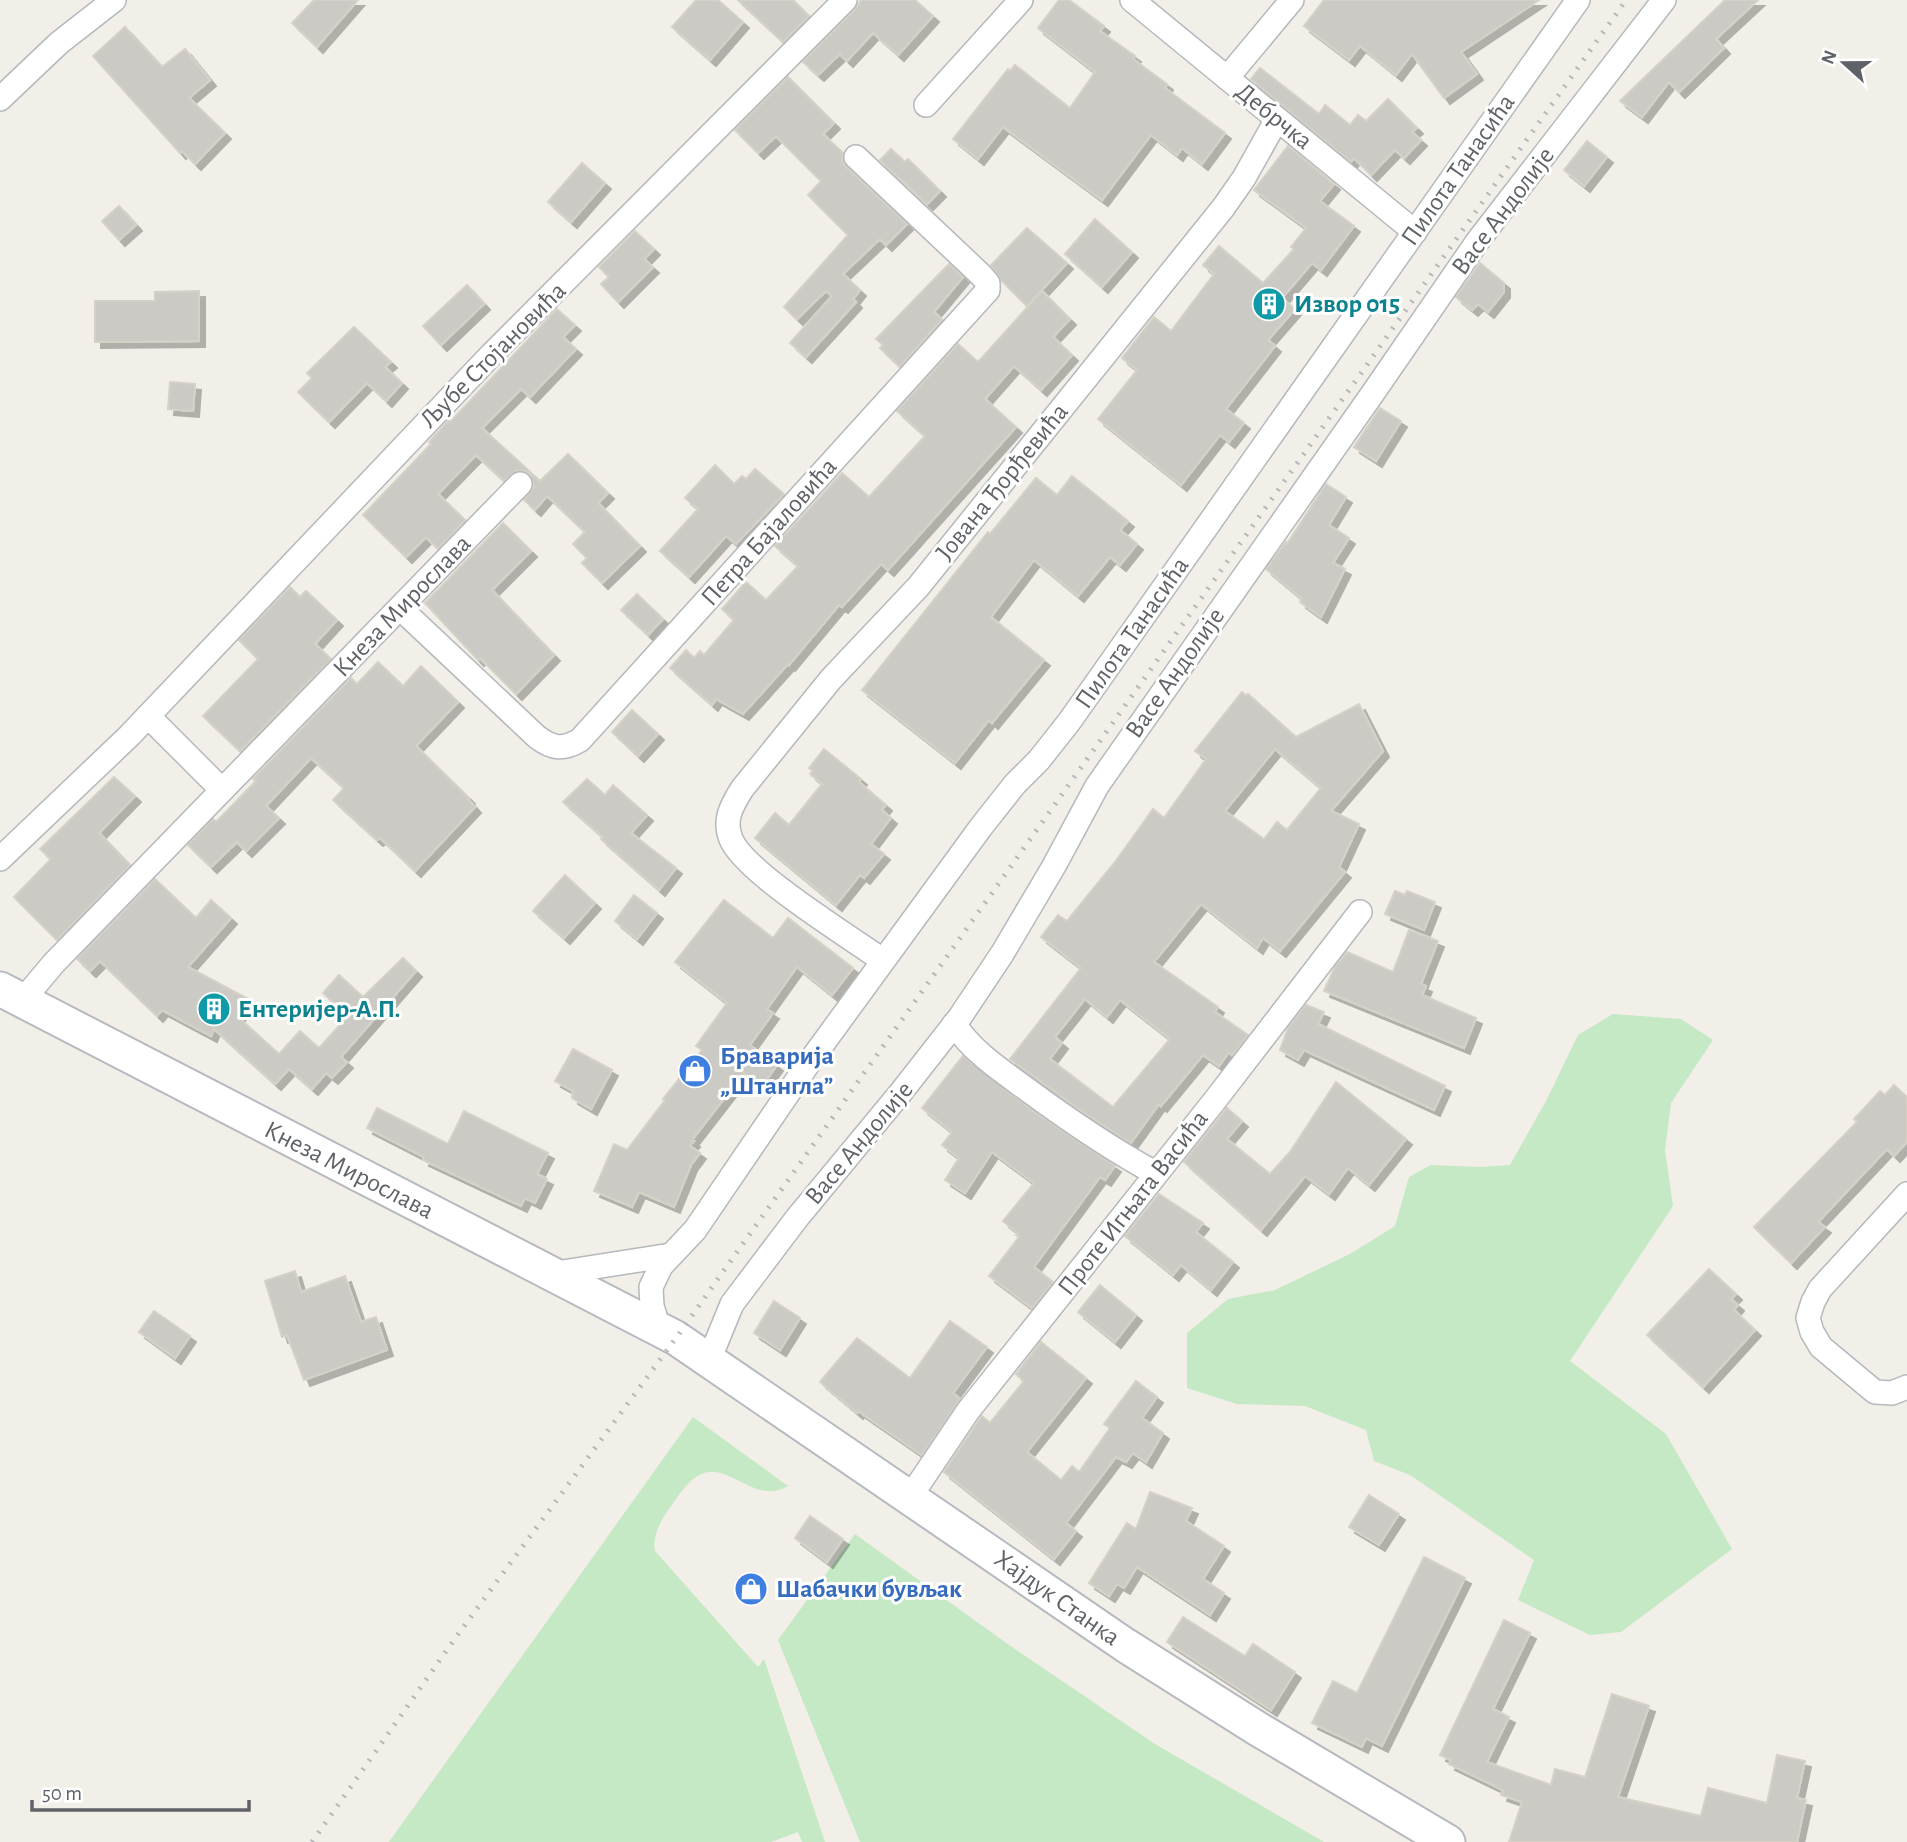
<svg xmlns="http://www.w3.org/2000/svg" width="1907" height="1842" font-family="'Alegreya Sans',sans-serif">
	<defs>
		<filter id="shadow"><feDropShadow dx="6" dy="6" stdDeviation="0" flood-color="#0004"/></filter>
	</defs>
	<rect width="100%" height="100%" fill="#f1efe8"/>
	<g fill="#c5e8c5">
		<polygon points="1613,1014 1681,1019 1713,1040 1671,1103 1665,1150 1673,1206 1570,1361 1666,1434 1732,1549 1621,1632 1590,1635 1518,1600 1534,1560 1410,1475 1374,1461 1366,1430 1305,1406 1237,1404 1187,1388 1187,1333 1228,1299 1275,1290 1350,1254 1395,1226 1409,1177 1431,1165 1480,1167 1510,1165 1546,1101 1578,1035"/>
		<path d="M693 1417 788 1486C752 1507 727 1456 696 1477 686 1484 678 1496 671 1506 661 1520 652 1535 655 1551L758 1667 764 1659 825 1842H802L798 1832 771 1842H389Z"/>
		<polygon points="855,1534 1009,1645 1155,1744 1324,1842 860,1842 778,1640"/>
	</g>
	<g fill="#cccac5" stroke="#d6d1c6" stroke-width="2" fill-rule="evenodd" filter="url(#shadow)">
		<polygon points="314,0 358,0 317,47 292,23"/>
		<polygon points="696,0 718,0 743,22 710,60 672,27"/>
		<polygon points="738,0 793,0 809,16 783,42"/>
		<polygon points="861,0 915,0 933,16 898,55 873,33 847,61 840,54 818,75 803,62 855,10"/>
		<polygon points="1059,0 1069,0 1104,26 1100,31 1135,56 1133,59 1167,84 1165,88 1225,133 1202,164 1182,148 1177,155 1151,135 1102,200 1003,127 978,159 953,139 1008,69 1010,71 1015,65 1070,108 1095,72 1038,28"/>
		<polygon points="1324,0 1539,0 1461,52 1477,74 1444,98 1412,54 1396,75 1360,46 1349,60 1304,26"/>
		<polygon points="1725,0 1758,0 1716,39 1724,48 1679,92 1669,82 1642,117 1620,101"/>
		<polygon points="125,27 162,67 185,49 210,80 189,98 225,133 195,164 182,151 180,153 93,56"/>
		<polygon points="1260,68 1319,114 1325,105 1350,125 1358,115 1366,121 1388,99 1417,128 1412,132 1421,140 1404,158 1395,150 1371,175 1354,158 1351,162 1251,79"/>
		<polygon points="788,77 834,123 823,134 843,153 842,160 846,167 907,224 886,245 880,239 843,274 860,290 853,299 856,302 806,357 790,343 832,296 826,291 797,319 784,307 848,235 808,195 821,181 776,136 758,153 735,130"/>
		<polygon points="1587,141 1607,157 1584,186 1564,170"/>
		<polygon points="1288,146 1334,184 1320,201 1354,226 1321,270 1312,263 1282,298 1295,309 1268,340 1275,346 1226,409 1244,423 1229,442 1220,435 1181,485 1098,419 1137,370 1122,358 1154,317 1171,331 1214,274 1203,265 1219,246 1263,283 1294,249 1291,247 1306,228 1254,190"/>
		<polygon points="891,149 905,162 908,159 940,191 927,204 880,160"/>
		<polygon points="582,163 605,183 571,222 548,202"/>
		<polygon points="119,206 136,225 119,240 102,221"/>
		<polygon points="1095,219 1132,252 1102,287 1065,254"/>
		<polygon points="1027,228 1067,263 1027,306 1002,281 991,265"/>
		<polygon points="635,231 654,249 644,259 653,267 618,302 601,284 609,277 599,267"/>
		<polygon points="1480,263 1504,283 1504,292 1488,312 1478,304 1472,310 1456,297"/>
		<polygon points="949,264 963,277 934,312 942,319 900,367 880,348 883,345 876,339"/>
		<polygon points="467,285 484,304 441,345 423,326"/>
		<polygon points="199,291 199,341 95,342 95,301 155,301 155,292"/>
		<polygon points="1042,291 1070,319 1053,337 1072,355 1041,390 1014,366 985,399 1016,427 888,570 881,564 842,607 839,605 789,665 788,664 743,714 716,699 712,705 670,668 686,650 694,658 700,651 704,655 734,620 722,609 746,582 766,600 798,566 775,546 842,473 869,497 925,436 897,411 958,344 978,362"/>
		<polygon points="557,309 575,325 563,337 576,349 530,397 521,389 482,428 540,481 568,454 608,493 598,503 640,546 602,583 582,563 587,558 573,544 585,532 547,496 535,510 524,500 534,487 530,474 524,471 517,470 504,481 476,455 438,494 465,520 438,549 426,537 406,557 363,515 431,444 429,442 449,420 450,422"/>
		<polygon points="354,327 391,362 385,367 402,383 386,401 367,383 329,422 298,392 312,378 307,373"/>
		<polygon points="170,382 195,384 193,411 168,409"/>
		<polygon points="1380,408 1401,421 1376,461 1354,447"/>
		<polygon points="715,465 734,484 742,476 746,479 755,469 784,494 736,544 726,536 689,577 660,551 698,509 685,498"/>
		<polygon points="1072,476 1128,521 1120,530 1137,544 1120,565 1110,557 1078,596 1034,560 991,617 1044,660 992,723 989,720 955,763 862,690 988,532 990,534 1036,478 1057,495"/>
		<polygon points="1326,484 1346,497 1329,525 1349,538 1333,563 1345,569 1321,617 1300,602 1302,599 1266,569 1286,542 1287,544"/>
		<polygon points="503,523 531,551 492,590 554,655 516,694 480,658 478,660 425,603"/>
		<polygon points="290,587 300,597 306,591 337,620 315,644 331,659 240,751 203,716 258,659 239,640"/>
		<polygon points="637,594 663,619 648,635 621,610"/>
		<polygon points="378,662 403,686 421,666 458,702 416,746 469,798 468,799 475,807 415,871 380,838 377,840 333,800 344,788 311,758 266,806 279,818 246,851 237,842 211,867 188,845 213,819 216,822 256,781 253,779 351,678 357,684"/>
		<path d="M1242 692 1246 696 1248 694 1296 737 1359 704 1383 751 1331 811 1359 824 1339 867 1345 872 1280 951 1263 938 1257 948 1201 904 1154 962 1218 1007 1215 1012 1248 1035 1232 1055 1229 1052 1219 1066 1203 1055 1161 1106 1159 1104 1131 1143 1080 1110 1010 1059 1081 968 1041 937 1058 915 1067 921 1115 862 1153 809 1164 818 1206 759 1195 751ZM1275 749 1321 788 1287 830 1277 822 1264 839 1225 811ZM1085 999 1107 1017 1120 1000 1170 1039 1113 1107 1050 1059 1062 1043 1055 1037Z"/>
		<polygon points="632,710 658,734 638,756 612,732"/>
		<polygon points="824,749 861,779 859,782 886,805 882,810 891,818 871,844 884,854 864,878 860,875 836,905 755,838 775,813 789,825 822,784 810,774 813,771 809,768"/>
		<polygon points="114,777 135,796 99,833 130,865 57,940 14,897 51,859 40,849"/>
		<polygon points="587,779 605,795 613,785 647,815 631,833 676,868 659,890 601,839 603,837 563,802"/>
		<polygon points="565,875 595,903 564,938 533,911"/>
		<polygon points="155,879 196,918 211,900 231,918 188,967 248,999 238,1017 279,1054 300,1031 319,1048 348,1016 323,993 339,975 363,997 403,958 416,971 341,1057 347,1062 332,1078 326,1073 312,1089 289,1069 275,1084 214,1029 211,1036 162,1010 157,1016 100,961 90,971 77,959"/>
		<polygon points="1395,891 1405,895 1407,891 1435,902 1424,930 1385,914"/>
		<polygon points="634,895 657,913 637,939 615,921"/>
		<polygon points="724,900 773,938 788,918 853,968 832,995 797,967 767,1009 773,1013 750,1045 777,1065 762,1086 744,1073 692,1140 694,1141 690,1146 700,1153 691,1165 674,1207 639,1192 632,1207 594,1191 614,1144 627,1150 665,1100 663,1099 702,1050 696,1046 727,1003 675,962"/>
		<polygon points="1409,930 1438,941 1421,984 1426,986 1422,995 1476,1018 1464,1048 1324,991 1335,967 1347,952 1393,972"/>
		<polygon points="1306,1005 1324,1012 1318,1024 1445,1086 1434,1110 1304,1050 1298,1060 1280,1050 1288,1028"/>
		<polygon points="573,1049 612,1070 591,1109 572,1098 573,1091 555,1081"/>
		<polygon points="963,1056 1033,1111 1115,1166 1105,1180 1100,1177 1034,1267 1053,1282 1032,1308 989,1276 1019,1237 1016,1235 1018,1233 1003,1221 1034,1183 992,1152 965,1193 945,1180 959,1158 942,1145 952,1132 922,1108"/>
		<polygon points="1336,1082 1406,1139 1369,1185 1348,1168 1329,1194 1305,1176 1261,1230 1184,1162 1227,1108 1242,1121 1227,1139 1270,1174 1290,1152"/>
		<polygon points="1894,1085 1907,1097 1907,1142 1894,1156 1887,1149 1818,1222 1825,1227 1791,1263 1754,1227 1857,1122 1854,1119 1880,1091 1885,1095"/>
		<polygon points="377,1108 448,1144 464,1111 548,1153 537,1174 547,1179 535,1203 525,1198 521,1206 423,1160 424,1157 367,1128"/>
		<polygon points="1159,1194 1203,1223 1196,1232 1233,1262 1211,1290 1181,1265 1173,1275 1125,1236"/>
		<polygon points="1709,1269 1736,1294 1731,1299 1738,1305 1734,1310 1755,1330 1703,1387 1647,1335"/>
		<polygon points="295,1271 301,1292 345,1276 361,1322 376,1317 387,1350 304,1380 287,1335 282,1337 265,1281"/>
		<polygon points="1100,1285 1136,1315 1115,1342 1078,1312"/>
		<polygon points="774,1301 800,1318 780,1350 754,1333"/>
		<polygon points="154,1311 190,1336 175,1358 139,1332"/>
		<polygon points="950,1321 987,1347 953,1393 960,1399 922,1455 858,1411 857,1413 820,1382 857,1338 910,1378"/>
		<polygon points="1041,1342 1086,1378 1027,1452 1061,1480 1072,1466 1079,1472 1110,1428 1104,1424 1136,1381 1157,1397 1142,1418 1163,1433 1146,1462 1133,1453 1126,1462 1116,1457 1066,1523 1076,1531 1054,1559 944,1472 982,1416 990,1423 1024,1381 1016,1374"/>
		<polygon points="1150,1492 1192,1508 1186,1521 1224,1546 1203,1579 1224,1593 1210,1615 1137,1567 1124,1588 1117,1584 1109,1596 1089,1583 1127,1523 1136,1529"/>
		<polygon points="1369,1495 1399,1514 1379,1545 1349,1527"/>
		<polygon points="810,1516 843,1539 827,1562 795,1538"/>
		<polygon points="1424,1557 1465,1578 1382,1746 1366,1738 1362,1747 1312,1723 1333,1681 1357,1693"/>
		<polygon points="1183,1617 1245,1656 1253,1644 1295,1672 1271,1710 1167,1642"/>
		<polygon points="1504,1620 1530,1633 1493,1709 1509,1717 1487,1762 1551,1785 1555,1769 1585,1777 1612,1694 1649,1706 1618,1797 1701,1816 1708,1788 1767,1803 1777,1755 1805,1761 1797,1798 1806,1800 1797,1842 1509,1842 1522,1802 1501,1795 1503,1790 1449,1764 1451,1760 1440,1755"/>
	</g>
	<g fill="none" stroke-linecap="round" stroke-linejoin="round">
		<defs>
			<g id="street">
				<polyline points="1132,0 1415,232"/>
				<polyline points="1227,78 1292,0"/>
				<polyline points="0,99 59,43 114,0"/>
				<polyline points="926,105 1021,0"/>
				<path d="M400 608 537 737C553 749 563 750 580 740L988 290V283L981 275 856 157"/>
				<polyline points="148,716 222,790"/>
				<polyline points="0,859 129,736 491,355 845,0"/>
				<path d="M882 960C850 937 744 872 731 839 723 820 732 805 742 789L831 679 918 587 1223 208 1244 178 1277 119"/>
				<polyline points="22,1001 54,963 520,484"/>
				<path d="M954 1024C972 1051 999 1069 1025 1088 1067 1119 1109 1148 1155 1173"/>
				<polyline points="1907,1194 1820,1289 1813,1302 1808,1318 1812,1332 1821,1347 1875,1392 1892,1393 1907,1387"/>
				<polyline points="550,1274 671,1255"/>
				<polyline points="659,1329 652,1306 651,1287 661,1266 695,1230 808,1064 981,827 1015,784 1039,760 1069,722 1578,0"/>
				<polyline points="709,1360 732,1304 797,1218 902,1091 960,1017 1002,954 1054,866 1097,786 1373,393 1477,242 1664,0"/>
				<polyline points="910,1497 968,1411 1216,1099 1360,912"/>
			</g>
			<polyline id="secondary" points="0,989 676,1338 1125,1645 1258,1729 1448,1842"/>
		</defs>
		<use href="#street" stroke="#b5b8bc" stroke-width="26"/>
		<use href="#secondary" stroke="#b6babf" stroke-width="37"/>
		<use href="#street" stroke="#fff" stroke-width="23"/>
		<use href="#secondary" stroke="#fff" stroke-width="33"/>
		<polyline stroke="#b6b7b8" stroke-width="5" stroke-dasharray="2 9" stroke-linecap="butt" points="312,1842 456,1637 676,1338 1626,0"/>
	</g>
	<defs>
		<symbol id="building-disc" viewBox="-11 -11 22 22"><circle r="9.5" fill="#0f9aa8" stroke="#fff"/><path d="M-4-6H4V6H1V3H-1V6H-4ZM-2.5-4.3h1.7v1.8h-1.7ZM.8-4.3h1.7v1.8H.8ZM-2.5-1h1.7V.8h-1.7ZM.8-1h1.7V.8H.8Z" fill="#fff"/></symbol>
		<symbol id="shop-disc" viewBox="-11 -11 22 22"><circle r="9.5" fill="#3f7fe0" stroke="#fff"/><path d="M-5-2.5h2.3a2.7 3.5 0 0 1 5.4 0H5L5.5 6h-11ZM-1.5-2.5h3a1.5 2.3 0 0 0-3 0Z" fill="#fff"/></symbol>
	</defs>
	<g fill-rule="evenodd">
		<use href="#building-disc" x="1250" y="285" width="38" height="38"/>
		<use href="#building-disc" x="195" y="990" width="38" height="38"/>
		<use href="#shop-disc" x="676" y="1052" width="38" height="38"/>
		<use href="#shop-disc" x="732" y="1570" width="38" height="38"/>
	</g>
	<g text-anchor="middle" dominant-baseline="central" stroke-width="6" stroke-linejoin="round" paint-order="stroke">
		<g font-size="26" fill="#5f6368" stroke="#fff">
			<text transform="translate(1274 116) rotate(39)">Дебрчка</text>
			<text transform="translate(1458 170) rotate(-55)">Пилота Танасића</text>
			<text transform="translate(1503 211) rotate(-53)">Васе Андолије</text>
			<text transform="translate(493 355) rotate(-45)">Љубе Стојановића</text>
			<text transform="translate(1002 482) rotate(-51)">Јована Ђорђевића</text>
			<text transform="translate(769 532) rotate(-48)">Петра Бајаловића</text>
			<text transform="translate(402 606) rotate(-46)">Кнеза Мирослава</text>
			<text transform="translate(1132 633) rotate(-55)">Пилота Танасића</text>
			<text transform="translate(1175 673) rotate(-55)">Васе Андолије</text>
			<text transform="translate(859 1143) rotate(-50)">Васе Андолије</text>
			<text transform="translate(349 1170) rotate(27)">Кнеза Мирослава</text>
			<text transform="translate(1133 1203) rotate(-52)">Проте Игњата Васића</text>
			<text transform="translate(1057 1598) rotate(35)">Хајдук Станка</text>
		</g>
		<g font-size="26" font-weight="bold" fill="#0d838f" stroke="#fff" text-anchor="start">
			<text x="1294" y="304">Извор 015</text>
			<text x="238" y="1009">Ентеријер-А.П.</text>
		</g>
		<g font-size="26" font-weight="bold" fill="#366cbe" stroke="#fff" text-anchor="start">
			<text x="720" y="1056">Браварија<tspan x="720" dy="30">„Штангла”</tspan></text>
			<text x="776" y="1589">Шабачки бувљак</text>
		</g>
	</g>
	<g transform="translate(1844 63) rotate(291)" stroke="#ffffff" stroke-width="5" paint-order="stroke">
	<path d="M0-5L12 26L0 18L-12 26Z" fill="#5f6368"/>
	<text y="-10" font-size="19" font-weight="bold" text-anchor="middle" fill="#5f6368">N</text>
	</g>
	<path d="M32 1800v10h217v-10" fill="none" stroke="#5f6368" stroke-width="3.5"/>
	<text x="42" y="1800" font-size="21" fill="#5f6368" stroke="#ffffff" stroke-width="5" paint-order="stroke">50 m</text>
</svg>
